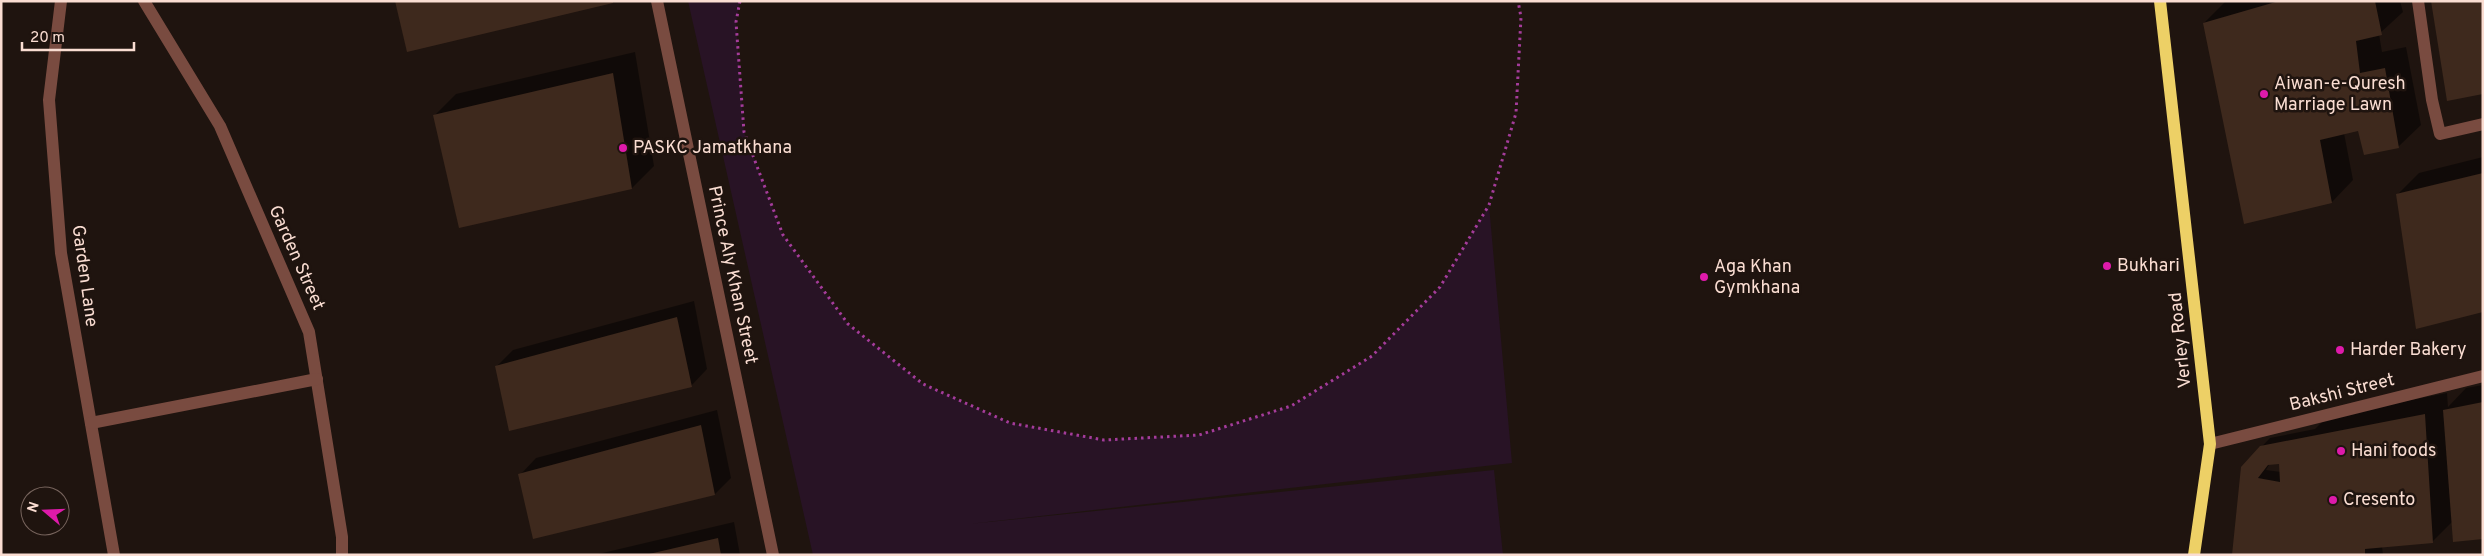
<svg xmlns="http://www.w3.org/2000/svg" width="2484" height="556" font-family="Overpass,sans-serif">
	<rect width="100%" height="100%" fill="#1f140f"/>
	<polygon fill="#281325" points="688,1 740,1 736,22 744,132 783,235 848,324 923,384 1010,423 1104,440 1199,435 1291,406 1372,356 1440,287 1489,205 1512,463 969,524 1494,470 1503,555 813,555"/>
	<g fill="#0007" fill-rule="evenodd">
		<polygon points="2226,1 2400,1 2403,12 2379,34 2382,52 2406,47 2421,125 2399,146 2365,153 2359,129 2344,133 2353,180 2332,202 2204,23"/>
		<polygon points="635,52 654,166 632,188 460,226 434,116 456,94"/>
		<polygon points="2483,157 2483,311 2397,195 2419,173"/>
		<polygon points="694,301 707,369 691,386 496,367 513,350"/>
		<path d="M2483 385V538L2453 521 2432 542 2382 546 2383 555H2233L2242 467 2270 438 2315 429 2328 416 2447 393 2448 407 2466 388ZM2280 461 2281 472 2266 470 2270 463Z"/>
		<polygon points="717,410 731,478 715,494 520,475 536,458"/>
		<polygon points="734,522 740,555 594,555"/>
	</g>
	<g fill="#3e291d" fill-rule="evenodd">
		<polygon points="395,1 613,1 613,3 407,52"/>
		<polygon points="2279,1 2375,1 2382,35 2356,41 2360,73 2385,68 2399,148 2364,155 2358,131 2320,140 2332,203 2244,224 2203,23"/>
		<polygon points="2431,1 2483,1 2483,94 2447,101"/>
		<polygon points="613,73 632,189 459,228 433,115"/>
		<polygon points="2483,173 2483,312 2416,329 2396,194"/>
		<polygon points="677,317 692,387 509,431 495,366"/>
		<polygon points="2483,402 2483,539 2453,542 2443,410"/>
		<path d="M2425 414 2433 543 2365 549V555H2232L2241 467 2260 446ZM2279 464 2280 482 2258 478 2268 465Z"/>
		<polygon points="701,425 715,495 533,539 518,474"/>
		<polygon points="718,538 721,555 649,555 649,554"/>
	</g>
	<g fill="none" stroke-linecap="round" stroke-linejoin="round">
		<polyline stroke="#a43c9a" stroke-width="3" stroke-dasharray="2.5 4" stroke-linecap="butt" points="740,1 736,22 744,132 783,235 848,324 923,384 1010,423 1104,440 1199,435 1291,406 1372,356 1440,287 1489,205 1516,113 1521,17 1518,1"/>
		<g stroke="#794b40" stroke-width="12">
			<polyline points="61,1 49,100 61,253 114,555"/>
			<polyline points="144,1 220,126 309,332 342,537 342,555"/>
			<polyline points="657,1 773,555"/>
			<polyline points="2418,1 2432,100 2440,134 2483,124"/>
			<polyline points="91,423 317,379"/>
			<polyline points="2210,444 2483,376"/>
		</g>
		<polyline stroke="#edd066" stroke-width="12" points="2160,1 2210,444 2194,555"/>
	</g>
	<g fill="#de1aaa" stroke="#1f140f" stroke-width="2">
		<circle cx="2264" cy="94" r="5"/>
		<circle cx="623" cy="148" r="5"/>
		<circle cx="2107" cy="266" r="5"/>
		<circle cx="1704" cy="277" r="5"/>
		<circle cx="2340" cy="350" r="5"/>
		<circle cx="2341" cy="451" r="5"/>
		<circle cx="2333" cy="500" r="5"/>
	</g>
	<g text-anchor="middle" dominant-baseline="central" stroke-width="5" stroke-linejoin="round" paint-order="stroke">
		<g font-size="18" fill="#faddd2" stroke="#1f140f" text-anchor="start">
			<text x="2274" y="84">Aiwan-e-Quresh<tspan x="2274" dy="21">Marriage Lawn</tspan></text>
			<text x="633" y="148">PASKC Jamatkhana</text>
			<text x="2117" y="266">Bukhari</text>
			<text x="1714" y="267">Aga Khan<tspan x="1714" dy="21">Gymkhana</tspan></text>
			<text x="2350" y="350">Harder Bakery</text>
			<text x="2351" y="451">Hani foods</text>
			<text x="2343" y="500">Cresento</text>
		</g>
		<g font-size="18" fill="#faddd2" stroke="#1f140f">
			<text transform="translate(296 258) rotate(66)">Garden Street</text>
			<text transform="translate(732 275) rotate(78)">Prince Aly Khan Street</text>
			<text transform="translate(84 276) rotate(82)">Garden Lane</text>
			<text transform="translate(2181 340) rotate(-96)">Verley Road</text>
			<text transform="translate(2342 393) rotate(-14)">Bakshi Street</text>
		</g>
	</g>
	<rect width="2484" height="556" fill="none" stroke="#faddd2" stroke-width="5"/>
	<g transform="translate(45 511) rotate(289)"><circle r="24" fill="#1f140f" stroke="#77645d"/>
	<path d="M0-4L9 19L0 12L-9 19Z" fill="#de1aaa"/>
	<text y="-8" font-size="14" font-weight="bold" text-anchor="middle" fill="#faddd2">N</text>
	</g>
	<path d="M22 42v8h112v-8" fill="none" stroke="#faddd2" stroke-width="2.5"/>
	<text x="30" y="42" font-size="15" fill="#faddd2" stroke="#1f140f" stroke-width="4" paint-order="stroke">20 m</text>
</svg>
